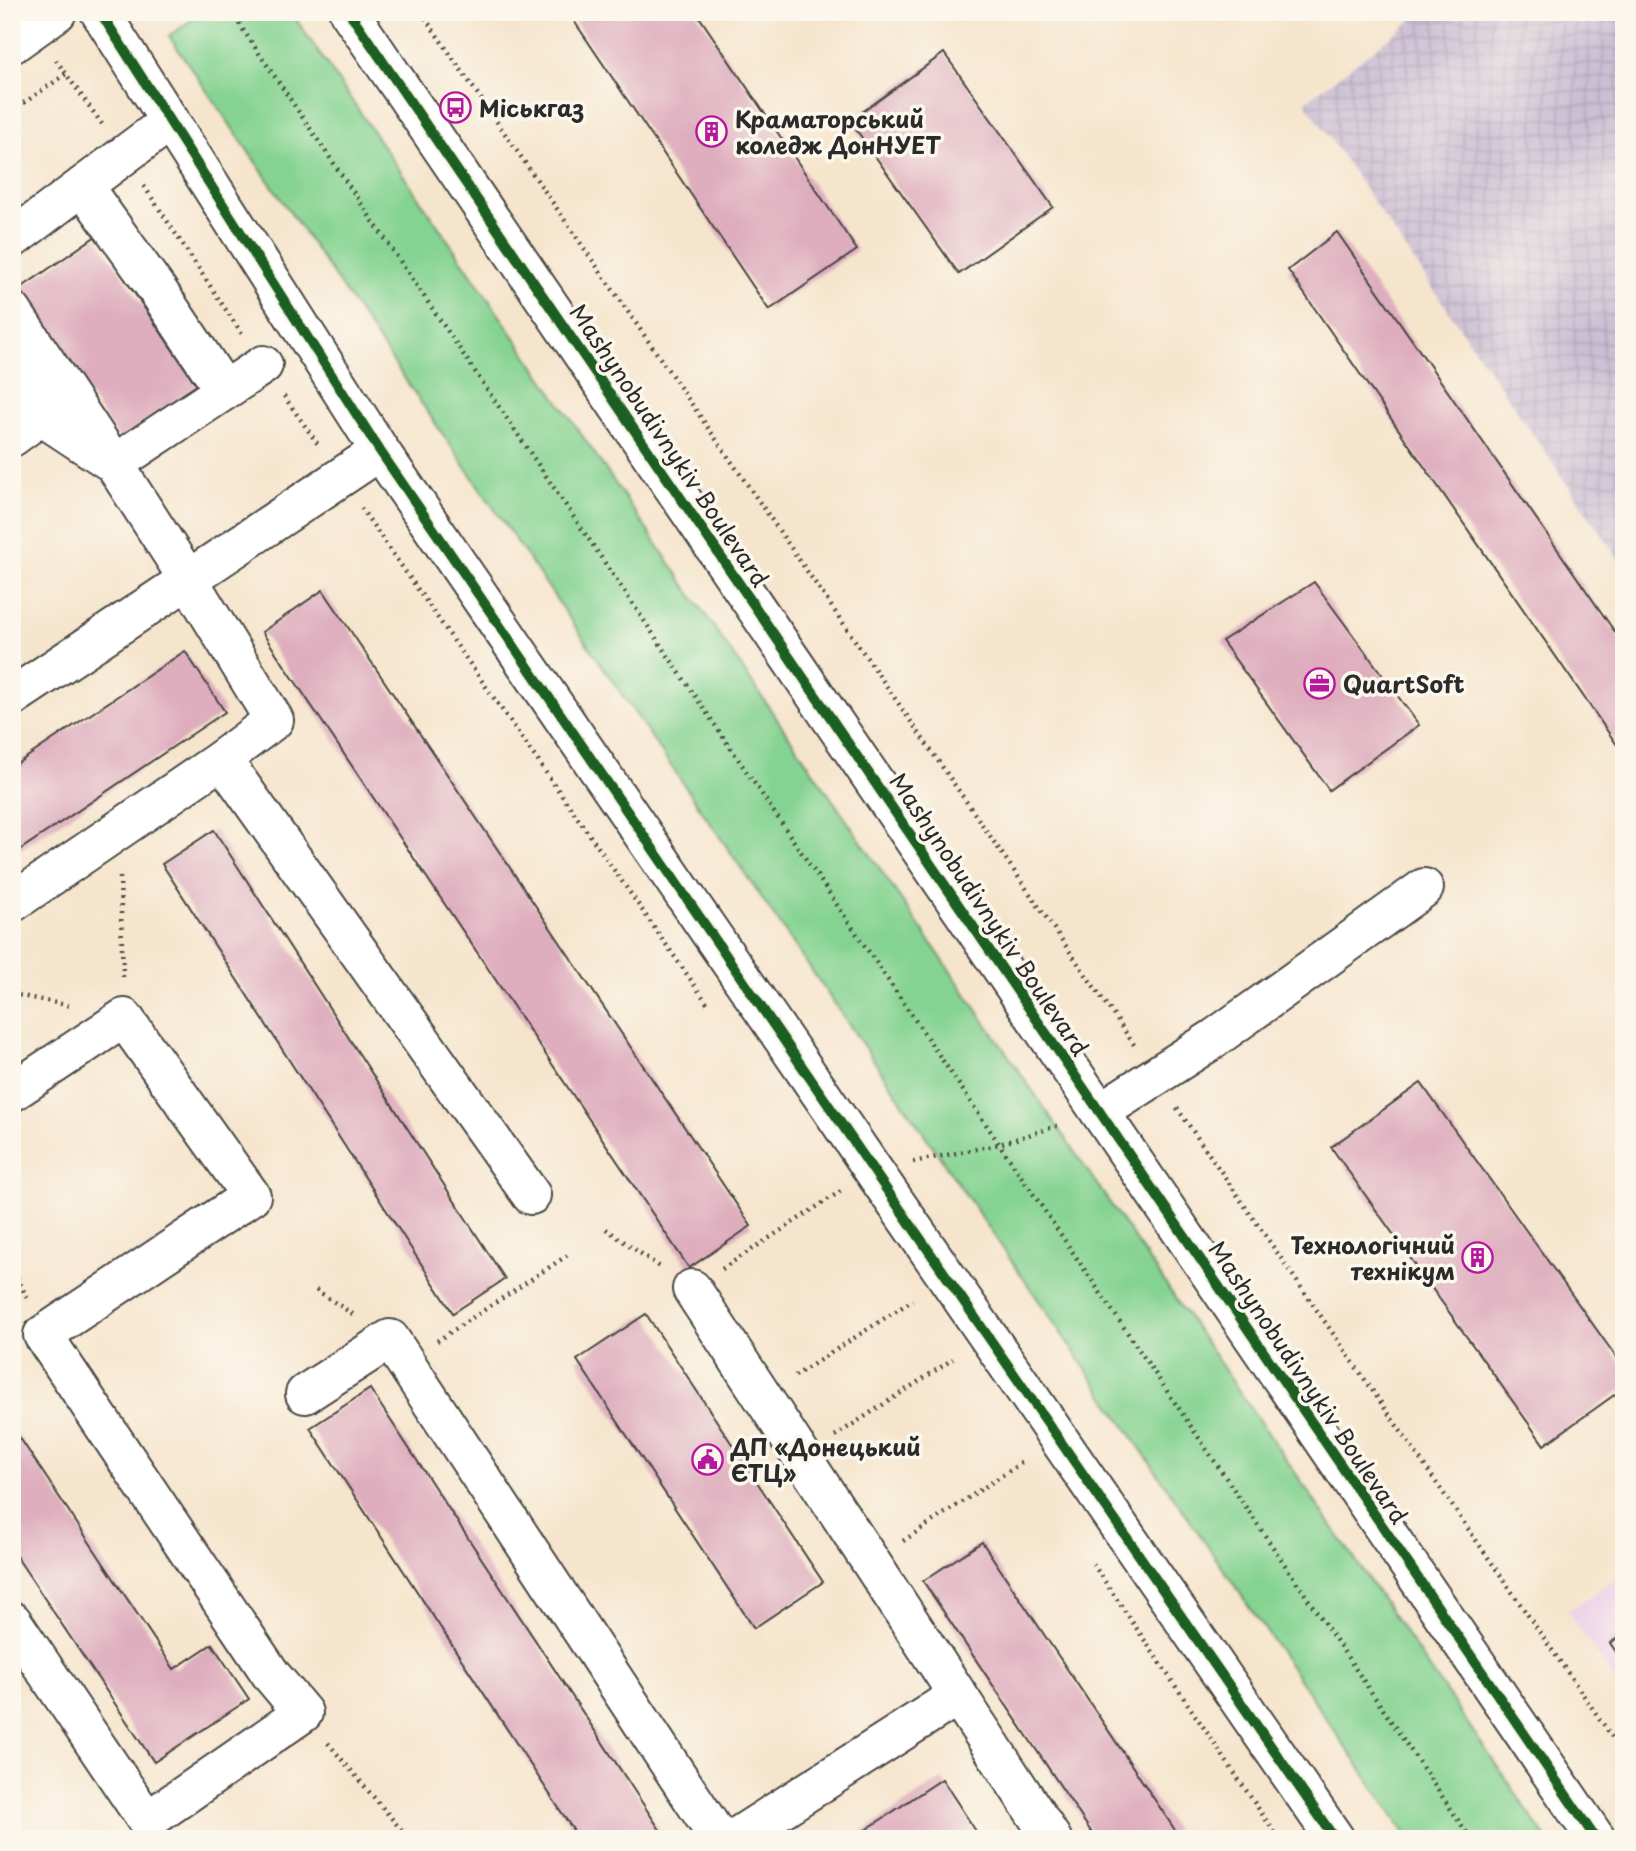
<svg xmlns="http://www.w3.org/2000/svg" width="1636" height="1851" font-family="'Playpen Sans',sans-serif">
	<defs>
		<pattern id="industrial-grid" width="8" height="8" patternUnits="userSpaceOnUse" patternTransform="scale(1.75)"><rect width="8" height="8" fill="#ccbfd4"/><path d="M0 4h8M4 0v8" fill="none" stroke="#afa4b6"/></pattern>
	</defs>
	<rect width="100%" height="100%" fill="#fbf7ec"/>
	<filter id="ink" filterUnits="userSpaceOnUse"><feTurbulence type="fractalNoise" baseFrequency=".0143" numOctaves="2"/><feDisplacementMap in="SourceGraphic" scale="14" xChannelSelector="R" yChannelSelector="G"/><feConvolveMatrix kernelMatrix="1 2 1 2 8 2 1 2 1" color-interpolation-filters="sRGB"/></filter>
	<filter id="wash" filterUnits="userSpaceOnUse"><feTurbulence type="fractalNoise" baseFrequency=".00686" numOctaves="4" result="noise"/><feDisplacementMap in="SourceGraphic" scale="28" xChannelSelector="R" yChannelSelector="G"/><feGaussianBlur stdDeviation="1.57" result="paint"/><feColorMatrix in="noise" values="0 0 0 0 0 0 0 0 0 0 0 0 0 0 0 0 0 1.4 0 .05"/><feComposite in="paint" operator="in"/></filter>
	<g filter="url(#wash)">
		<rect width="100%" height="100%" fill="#f6e5cd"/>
		<polygon fill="#edd1e9" points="1624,1573 1624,1693 1568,1611"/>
		<polygon fill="url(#industrial-grid)" points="1423,12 1624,12 1624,567 1305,102"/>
		<polygon fill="#85d392" stroke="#587f5e" stroke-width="2" points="203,12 291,12 1547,1839 1409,1839 169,36"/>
		<g id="blocks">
			<g fill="#deadbe">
				<polygon points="568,12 696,12 857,250 769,310"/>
				<polygon points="944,53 1053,207 959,274 850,121"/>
				<polygon points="1337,232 1624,645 1624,755 1288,270"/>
				<polygon points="96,236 197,386 119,439 18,290"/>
				<polygon points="1314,582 1419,725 1329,790 1222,641"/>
				<polygon points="323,590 751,1226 689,1268 262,632"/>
				<polygon points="185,651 225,712 12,855 12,767"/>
				<polygon points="214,830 505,1279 453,1313 162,864"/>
				<polygon points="1421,1083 1624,1368 1624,1388 1544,1445 1331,1147"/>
				<polygon points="646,1314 823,1582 754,1628 577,1360"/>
				<polygon points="370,1389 666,1839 579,1839 310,1428"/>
				<polygon points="12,1426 174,1669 212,1644 249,1699 154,1762 12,1550"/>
				<polygon points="982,1542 1181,1839 1096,1839 923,1581"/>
				<polygon points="1624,1634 1624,1663 1610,1643"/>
				<polygon points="942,1779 981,1839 852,1839"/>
			</g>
		</g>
	</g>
	<g filter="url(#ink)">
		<use href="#blocks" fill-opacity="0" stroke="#494743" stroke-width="2"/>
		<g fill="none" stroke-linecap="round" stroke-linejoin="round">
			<defs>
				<g id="minor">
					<polyline points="100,12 380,451 873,1170 1335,1839"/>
					<polyline points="349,12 1596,1839"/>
					<polyline points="12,44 57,12"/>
					<polyline points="83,186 158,291 224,390"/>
					<polyline points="12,239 170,121"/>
					<polyline points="12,311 114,464 263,365"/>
					<polyline points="12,370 41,416 12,437"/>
					<polyline points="41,416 114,464 188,579 274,720 222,759 531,1195"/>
					<polyline points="12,697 380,451"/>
					<polyline points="12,903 222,759"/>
					<polyline points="12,1092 124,1018 251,1196 43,1335 272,1676 303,1713 147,1821 12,1621"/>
					<polyline points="1100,1112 1215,1038 1424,888"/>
					<polyline points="692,1289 1052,1839"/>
					<polyline points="305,1394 390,1339 719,1839"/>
					<polyline points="734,1839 957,1696"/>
				</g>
			</defs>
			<use href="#minor" stroke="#494743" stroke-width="42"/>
			<g stroke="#494743" stroke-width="4.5" stroke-dasharray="2 5" stroke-linecap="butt">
				<polyline points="231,12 1471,1839"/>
				<polyline points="421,12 1135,1046"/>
				<polyline points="56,60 102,124"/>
				<polyline points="12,111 66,74"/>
				<polyline points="144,186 242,334"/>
				<polyline points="284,396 319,446"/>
				<polyline points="361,508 707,1003"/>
				<polyline points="120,877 123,980"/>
				<polyline points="12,994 71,1006"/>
				<polyline points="1177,1108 1624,1754"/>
				<polyline points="913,1162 1000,1144 1060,1125"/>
				<polyline points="606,1229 660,1267"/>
				<polyline points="12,1264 27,1299"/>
				<polyline points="722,1269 841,1191"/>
				<polyline points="316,1290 354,1315"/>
				<polyline points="437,1341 568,1255"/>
				<polyline points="795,1376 913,1300"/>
				<polyline points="835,1436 953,1359"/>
				<polyline points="903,1541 1024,1461"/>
				<polyline points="1093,1564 1279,1839"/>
				<polyline points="328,1743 409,1839"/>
			</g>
			<use href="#minor" stroke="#fff" stroke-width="38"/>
			<defs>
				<g id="cycleway">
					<polyline points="100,12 380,451 873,1170 1335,1839"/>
					<polyline points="349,12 1596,1839"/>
				</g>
			</defs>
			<use href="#cycleway" stroke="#fbf7ec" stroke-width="15"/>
			<use href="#cycleway" stroke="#1b5e20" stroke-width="10"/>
		</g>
	</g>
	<defs>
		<symbol id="bus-ring" viewBox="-11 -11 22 22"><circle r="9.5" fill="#fbf7ec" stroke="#b5179e" stroke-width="1.5"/><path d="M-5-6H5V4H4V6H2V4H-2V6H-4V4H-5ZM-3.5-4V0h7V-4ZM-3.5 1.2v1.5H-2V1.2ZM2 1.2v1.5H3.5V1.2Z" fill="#b5179e"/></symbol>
		<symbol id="building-ring" viewBox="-11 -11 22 22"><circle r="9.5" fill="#fbf7ec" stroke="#b5179e" stroke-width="1.5"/><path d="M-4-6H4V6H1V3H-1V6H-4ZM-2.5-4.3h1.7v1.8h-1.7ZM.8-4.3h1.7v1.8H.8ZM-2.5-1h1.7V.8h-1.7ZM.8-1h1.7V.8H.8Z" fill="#b5179e"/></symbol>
		<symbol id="office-ring" viewBox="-11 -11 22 22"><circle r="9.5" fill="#fbf7ec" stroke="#b5179e" stroke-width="1.5"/><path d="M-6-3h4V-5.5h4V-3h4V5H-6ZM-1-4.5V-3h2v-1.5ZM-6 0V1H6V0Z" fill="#b5179e"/></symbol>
		<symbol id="civic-ring" viewBox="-11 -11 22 22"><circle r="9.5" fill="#fbf7ec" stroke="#b5179e" stroke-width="1.5"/><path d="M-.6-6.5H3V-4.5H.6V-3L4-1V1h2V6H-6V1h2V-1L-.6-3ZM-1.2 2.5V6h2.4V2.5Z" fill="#b5179e"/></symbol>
	</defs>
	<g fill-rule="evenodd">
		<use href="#bus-ring" x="438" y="90" width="35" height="35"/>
		<use href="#building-ring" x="694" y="114" width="35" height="35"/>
		<use href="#office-ring" x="1302" y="666" width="35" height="35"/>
		<use href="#building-ring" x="1460" y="1240" width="35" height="35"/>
		<use href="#civic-ring" x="690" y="1442" width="35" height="35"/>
	</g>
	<g text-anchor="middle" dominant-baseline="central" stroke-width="7" stroke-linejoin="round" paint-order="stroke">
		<g font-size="23" font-weight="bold" fill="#2b2b2b" stroke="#fbf7ec" text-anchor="start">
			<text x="479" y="107">Міськгаз</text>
			<text x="735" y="118">Краматорський<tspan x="735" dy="26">коледж ДонНУЕТ</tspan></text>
			<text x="1343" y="683">QuartSoft</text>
			<text x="1455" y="1244" text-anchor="end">Технологічний<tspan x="1455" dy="26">технікум</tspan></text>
			<text x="731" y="1446">ДП «Донецький<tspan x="731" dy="26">ЄТЦ»</tspan></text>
		</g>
		<g font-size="23" fill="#2b2b2b" stroke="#fbf7ec">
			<text transform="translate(670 445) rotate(56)">Mashynobudivnykiv Boulevard</text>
			<text transform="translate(990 914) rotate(56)">Mashynobudivnykiv Boulevard</text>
			<text transform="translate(1309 1382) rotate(56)">Mashynobudivnykiv Boulevard</text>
		</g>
	</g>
	<rect width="1636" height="1851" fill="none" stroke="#fbf7ec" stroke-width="42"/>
</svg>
